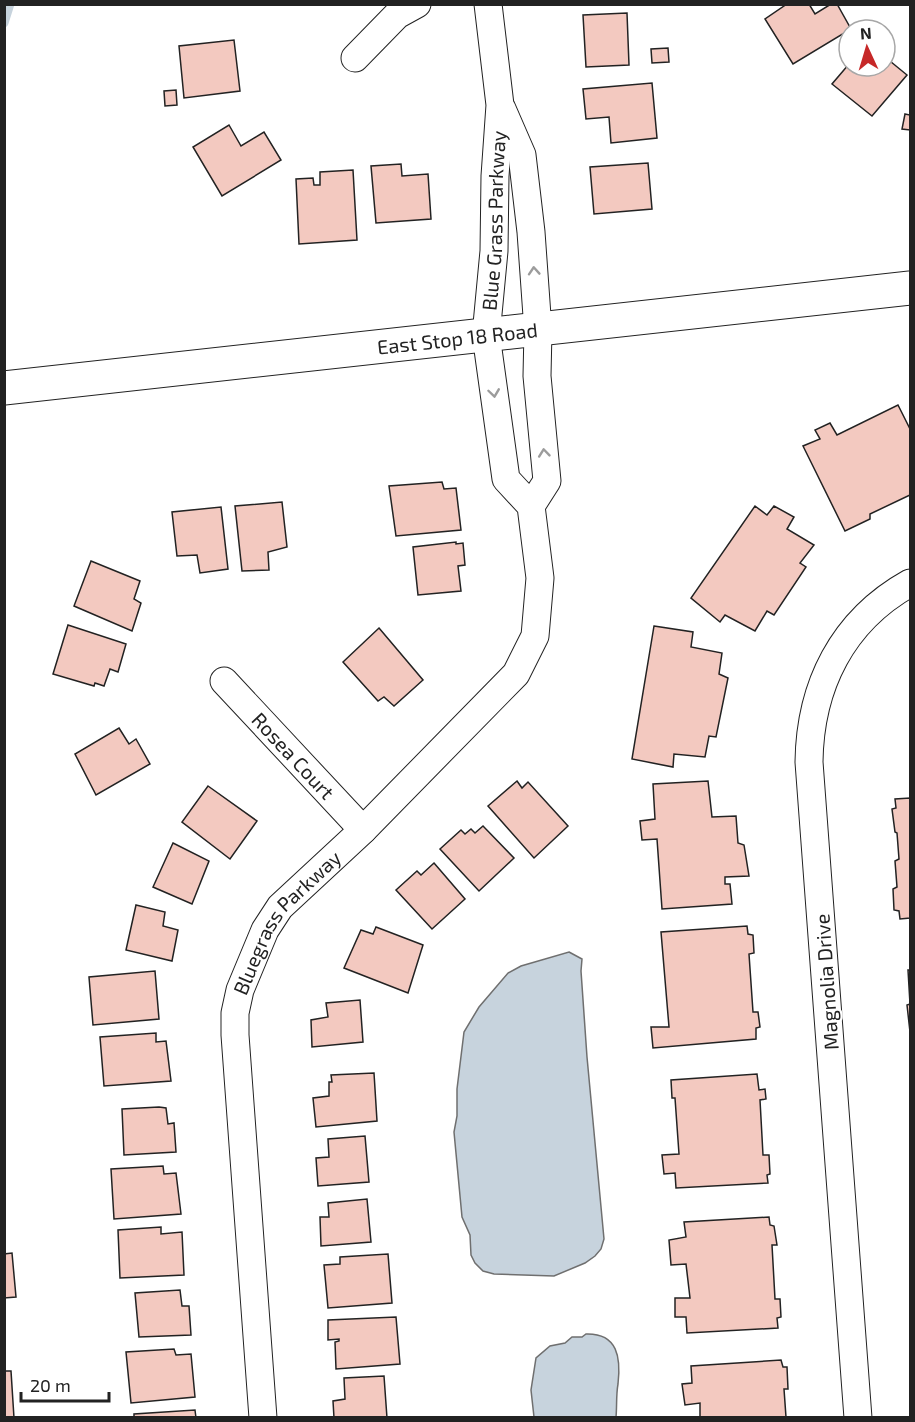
<svg xmlns="http://www.w3.org/2000/svg" width="915" height="1422" font-family="'Exo 2',sans-serif">
	<rect width="100%" height="100%" fill="#fff"/>
	<g fill="#c7d3dd" stroke="#6f6f6f" stroke-width="1.5">
		<polygon points="569,952 582,959 581,971 587,1057 604,1239 601,1249 595,1256 585,1263 554,1276 494,1274 483,1271 475,1263 471,1255 470,1235 462,1217 454,1132 457,1116 457,1089 464,1032 479,1007 508,973 521,966"/>
		<path d="M586 1334C618 1333 621 1358 618 1384 616 1395 617 1407 616 1417H534L531 1390 536 1358 550 1346 565 1343 572 1337H582Z"/>
	</g>
	<g fill="none" stroke-linecap="round" stroke-linejoin="round">
		<polyline stroke="#c7d3dd" stroke-width="9" points="4,23 10,4"/>
	</g>
	<g fill="#f3c9c0" stroke="#222" stroke-width="1.5">
		<polygon points="787,4 809,4 815,14 831,4 837,4 851,29 793,64 765,19"/>
		<polygon points="627,13 629,65 586,67 583,15"/>
		<polygon points="234,40 240,91 184,98 179,46"/>
		<polygon points="668,48 669,62 652,63 651,49"/>
		<polygon points="885,57 907,75 872,116 832,84 849,64 849,66 885,66"/>
		<polygon points="652,83 657,138 611,143 609,117 586,119 583,89"/>
		<polygon points="176,90 177,105 165,106 164,91"/>
		<polygon points="905,114 910,115 910,130 902,129"/>
		<polygon points="229,125 241,146 264,132 281,160 222,196 193,147"/>
		<polygon points="648,163 652,209 594,214 590,167"/>
		<polygon points="401,164 402,176 428,174 431,219 376,223 371,166"/>
		<polygon points="353,170 357,240 299,244 296,179 313,178 314,185 320,185 320,172"/>
		<polygon points="898,405 910,429 910,495 870,514 870,519 845,531 803,446 820,439 815,430 830,423 837,435"/>
		<polygon points="442,482 444,489 456,488 461,530 396,536 389,486"/>
		<polygon points="282,502 287,547 268,552 269,570 242,571 235,506"/>
		<polygon points="755,506 767,515 774,506 794,517 787,529 814,545 800,563 806,567 774,615 767,611 755,631 725,615 720,622 691,598"/>
		<polygon points="221,507 228,569 200,573 197,555 177,556 172,512"/>
		<polygon points="456,542 456,544 463,543 465,565 458,566 461,591 418,595 413,547"/>
		<polygon points="91,561 140,581 134,599 141,603 132,631 74,606"/>
		<polygon points="68,625 126,644 118,672 110,669 104,686 95,683 94,686 53,674"/>
		<polygon points="654,626 693,632 691,647 722,653 719,674 728,678 716,737 709,736 705,757 674,754 673,767 632,759"/>
		<polygon points="379,628 423,680 394,706 384,697 378,701 343,662"/>
		<polygon points="119,728 129,744 136,739 150,764 96,795 75,754"/>
		<polygon points="517,781 522,788 528,782 568,826 534,858 488,806"/>
		<polygon points="708,781 712,817 736,816 738,843 744,845 749,876 725,877 725,884 730,884 732,904 662,909 657,839 642,840 640,821 655,819 653,784"/>
		<polygon points="208,786 257,821 230,859 182,822"/>
		<polygon points="910,798 910,918 900,919 899,911 894,910 893,889 897,887 895,861 899,859 897,833 895,832 892,809 896,808 895,799"/>
		<polygon points="483,826 514,858 479,891 440,849 461,830 465,834 471,829 475,833"/>
		<polygon points="173,843 209,861 192,904 153,887"/>
		<polygon points="434,863 465,899 432,929 396,890 417,871 421,875"/>
		<polygon points="136,905 165,912 163,926 178,930 172,961 126,950"/>
		<polygon points="747,926 748,934 753,935 754,953 749,954 753,1012 758,1012 760,1027 756,1028 756,1039 653,1048 651,1027 669,1027 661,932"/>
		<polygon points="376,927 423,945 408,993 344,968 361,930 373,934"/>
		<polygon points="908,970 910,970 910,1004"/>
		<polygon points="155,971 159,1019 93,1025 89,977"/>
		<polygon points="360,1000 363,1042 312,1047 311,1020 328,1017 326,1003"/>
		<polygon points="910,1004 910,1032 907,1005"/>
		<polygon points="156,1033 156,1042 166,1041 171,1081 104,1086 100,1037"/>
		<polygon points="374,1073 377,1121 316,1127 313,1098 329,1096 329,1082 332,1082 331,1075"/>
		<polygon points="757,1074 759,1090 765,1089 766,1099 760,1100 763,1155 769,1155 770,1174 767,1175 768,1183 676,1188 675,1173 664,1174 662,1155 679,1154 675,1098 672,1098 671,1080"/>
		<polygon points="159,1107 166,1108 168,1124 174,1123 176,1152 124,1155 122,1109"/>
		<polygon points="365,1136 369,1182 318,1186 316,1158 329,1157 328,1139"/>
		<polygon points="163,1166 164,1174 176,1173 181,1214 114,1219 111,1169"/>
		<polygon points="367,1199 371,1242 321,1246 320,1217 329,1217 328,1203"/>
		<polygon points="769,1217 770,1225 774,1226 777,1245 772,1245 775,1299 780,1299 781,1317 777,1318 778,1328 687,1333 686,1317 675,1317 675,1298 690,1298 686,1264 671,1265 669,1240 686,1237 684,1222"/>
		<polygon points="161,1227 161,1234 182,1232 184,1275 120,1278 118,1230"/>
		<polygon points="12,1253 16,1297 4,1298 4,1254"/>
		<polygon points="388,1254 392,1303 328,1308 324,1265 340,1264 340,1257"/>
		<polygon points="180,1290 182,1306 189,1306 191,1335 139,1337 135,1293"/>
		<polygon points="396,1317 400,1364 336,1369 335,1342 339,1341 339,1339 328,1340 328,1320"/>
		<polygon points="174,1349 176,1355 191,1354 195,1397 131,1403 126,1352"/>
		<polygon points="781,1360 783,1367 787,1367 788,1389 784,1389 786,1417 700,1418 700,1403 685,1405 682,1384 692,1383 691,1366"/>
		<polygon points="4,1371 11,1371 14,1418 4,1418"/>
		<polygon points="384,1376 387,1418 334,1418 333,1401 345,1399 344,1378"/>
		<polygon points="195,1410 196,1418 134,1418 134,1414"/>
	</g>
	<g fill="none" stroke-linecap="round" stroke-linejoin="round">
		<defs>
			<g id="minor">
				<polyline points="355,58 397,15 417,4"/>
				<polyline points="502,109 522,155 531,232 538,330 537,376 547,481 531,506"/>
				<path id="s1" d="M224 681 363 830"/>
				<path id="s2" d="M263 1418 235 1035V1013L240 990 265 930 280 907 363 830 516 674 535 636 540 578 531 506 506 479 486 335 494 251 495 176 500 105 488 4"/>
				<path d="M858 1418 809 762C810 686 842 621 910 583"/>
			</g>
			<g id="tertiary">
				<path id="s3" d="M4 388 910 288"/>
			</g>
		</defs>
		<use href="#minor" stroke="#222" stroke-width="29"/>
		<use href="#tertiary" stroke="#222" stroke-width="35"/>
		<use href="#minor" stroke="#fff" stroke-width="27"/>
		<use href="#tertiary" stroke="#fff" stroke-width="33"/>
	</g>
	<defs><path id="oneway-chevron" d="M-2-3.5L2.5 0L-2 3.5" fill="none" stroke-width="1.6" stroke-linecap="round" stroke-linejoin="round" transform="scale(1.5)"/></defs>
	<g stroke="#9c9c9c">
		<use href="#oneway-chevron" transform="translate(534 271) rotate(-94)"/>
		<use href="#oneway-chevron" transform="translate(494 393) rotate(82)"/>
		<use href="#oneway-chevron" transform="translate(544 453) rotate(-96)"/>
	</g>
	<g text-anchor="middle" dominant-baseline="central" stroke-width="4.5" stroke-linejoin="round" paint-order="stroke">
		<g font-size="20" fill="#222" stroke="#fff">
			<text stroke="none"><textPath href="#s2" startOffset="1324">Blue Grass Parkway</textPath></text>
			<text stroke="none"><textPath href="#s3" startOffset="456">East Stop 18 Road</textPath></text>
			<text stroke="none"><textPath href="#s1" startOffset="102">Rosea Court</textPath></text>
			<text stroke="none"><textPath href="#s2" startOffset="513">Bluegrass Parkway</textPath></text>
			<text transform="translate(826 982) rotate(-94)">Magnolia Drive</text>
		</g>
	</g>
	<rect width="915" height="1422" fill="none" stroke="#222222" stroke-width="12"/>
	<g transform="translate(867 48) rotate(356)"><circle r="28" fill="#ffffff" stroke="#a7a7a7" stroke-width="1.5"/>
	<path d="M0-4.5L10 22L0 15L-10 22Z" fill="#c62828"/>
	<text y="-9" font-size="16" font-weight="bold" text-anchor="middle" fill="#222222">N</text>
	</g>
	<path d="M21 1392v9h88v-9" fill="none" stroke="#222222" stroke-width="3"/>
	<text x="30" y="1392" font-size="18" fill="#222222" stroke="#ffffff" stroke-width="4.5" paint-order="stroke">20 m</text>
</svg>
